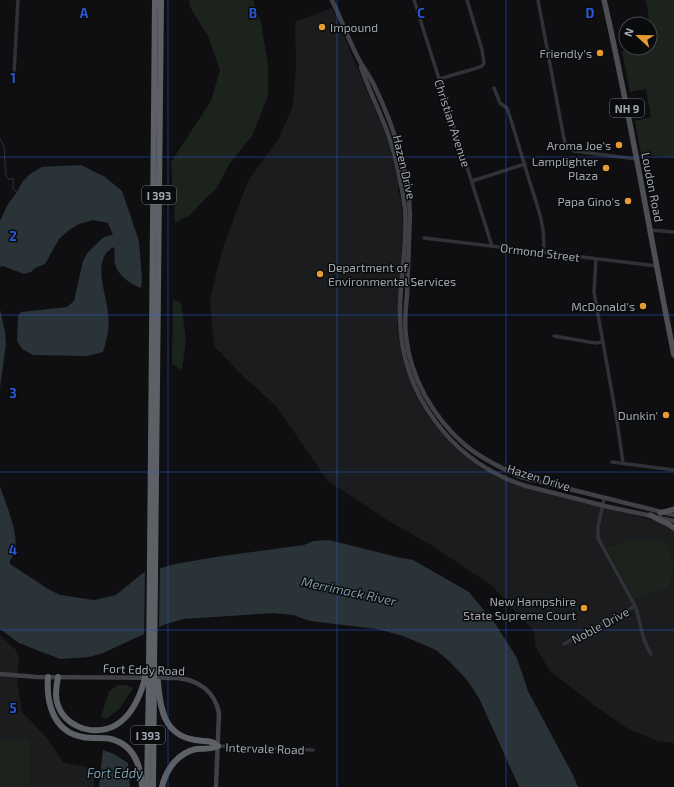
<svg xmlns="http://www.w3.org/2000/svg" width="674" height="787" font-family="'Exo 2',sans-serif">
	<rect width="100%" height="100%" fill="#0f0f11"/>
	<g fill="#1b1c1e">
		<polygon points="332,8 384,131 390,147 397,174 399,183 398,190 401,198 403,229 397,328 403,360 407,373 423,409 436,427 457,450 479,467 499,478 528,489 661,522 674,531 674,743 658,741 630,730 595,706 550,671 535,646 534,631 491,585 431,545 384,518 328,481 276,406 243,376 214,346 210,299 223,247 248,181 279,138 293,106 296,64 295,22"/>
		<polygon points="0,635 16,650 19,659 17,682 22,712 47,738 63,762 95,769 94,787 0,787"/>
	</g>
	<g fill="#1c231c">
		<polygon points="189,0 253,0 261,23 268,65 268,95 252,136 230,163 216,189 202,202 189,216 175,223 171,162 211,101 220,70 209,38 190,7"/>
		<polygon points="646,0 674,0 674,158 641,154 635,121 651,117 646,89 630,92 622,51 635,48 650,48 650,45 653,44"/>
		<polygon points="173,299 181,303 186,340 182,370 172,364"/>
		<polygon points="627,539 661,539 668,546 674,568 668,588 634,598 607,548 609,546 618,546"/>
		<polygon points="118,685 126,685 133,688 120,708 106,719 101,717 109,691"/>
		<polygon points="0,739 29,739 30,787 0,787"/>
	</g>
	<g fill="#2a3338">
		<path d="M81 165 105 177 122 191 139 241 142 279 141 288C131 285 118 275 115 264 114 259 115 252 114 247 91 258 106 293 108 312 110 327 107 339 103 352L87 356 33 355 22 349 17 341 18 316 21 312 67 307 74 301 83 261 88 252 104 237 113 235 108 223 93 220 79 224 69 230 59 239 45 264 35 268 31 272 24 274 3 266 0 267V221L8 204 17 192 23 181 30 174 42 167Z"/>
		<polygon points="0,309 5,332 6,344 0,388"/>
		<path d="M0 487C6 505 25 545 10 560V564L48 589 60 595 94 600 116 595 143 573 175 564 222 556 304 545 313 541 329 540 397 557 413 560 469 592 496 625 517 658 528 691 573 775 578 787H519L479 698 467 680 449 661 436 650 403 636 377 629 310 621 293 615 273 613 184 619 166 624 103 653 89 657 60 659 19 643 0 629Z"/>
		<polygon points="103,750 114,754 128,763 130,787 99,787"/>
	</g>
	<polygon fill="#0f0f11" points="160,567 159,630 144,637 145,571"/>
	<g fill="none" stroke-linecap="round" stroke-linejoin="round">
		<polyline stroke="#2a3338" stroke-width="1" points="0,138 4,147 6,176 9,180 13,178 13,189 17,192"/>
		<g stroke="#313235" stroke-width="3.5">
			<polyline points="414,0 492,246"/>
			<path d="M538 0 564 139C565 145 567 150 574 151L636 159"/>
			<polyline points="14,74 18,0"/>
			<polyline points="439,79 477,68 482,66 484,63 482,50 467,0"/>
			<path d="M494 88 500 103 507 108C515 132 522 156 529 180 536 202 547 229 543 252"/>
			<polyline points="472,181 525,164"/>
			<polyline points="650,230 674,232"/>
			<polyline points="424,238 657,266"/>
			<polyline points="596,259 594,292 617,421 623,463"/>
			<polyline points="554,336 595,343 602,342"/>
			<polyline points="612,462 674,470"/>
			<path d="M604 499 598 527V538L635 606C642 624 640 637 651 654"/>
			<polyline points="564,644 635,606"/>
			<polyline points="218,746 313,750"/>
		</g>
		<g stroke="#3f4145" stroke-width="4.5">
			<path d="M332 0C341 19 348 38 357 56 362 66 369 75 374 85 393 124 409 172 410 215 409 241 408 267 407 294 406 307 404 322 406 336 410 377 433 417 464 444 480 458 501 468 521 477L674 515"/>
			<path d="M361 67C370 94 384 119 392 146 398 166 402 187 405 208 408 245 399 281 400 317 401 394 452 463 526 486L609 507 652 516"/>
			<polyline points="659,518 674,521"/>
			<path d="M0 674 37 677 178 678C199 680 215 692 219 713L216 787"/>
		</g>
		<g stroke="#4d4f54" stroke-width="5.5">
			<path d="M604 0C631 117 650 237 674 355"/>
			<polyline points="660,513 668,511 674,509"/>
			<polyline points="650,515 668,524 674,528"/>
		</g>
		<g stroke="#5d6066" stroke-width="6">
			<polyline points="149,671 155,0"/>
			<polyline points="154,671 161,0"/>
			<path d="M48 677C46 702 53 732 83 737 92 739 102 737 111 739 134 745 141 765 142 787"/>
			<path d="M58 677C57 682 56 689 56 695 57 724 92 739 116 725 131 716 139 699 144 682"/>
			<path d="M158 682C160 709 164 735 195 740 205 742 210 739 218 746 211 750 204 748 196 749 178 753 166 769 162 787"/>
			<polyline points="147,787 149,682"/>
			<polyline points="153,787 154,683"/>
		</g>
		<g stroke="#5d6066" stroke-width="6">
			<polyline points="149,671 149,682"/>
			<polyline points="144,682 146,671"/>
			<polyline points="154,682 154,671"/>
		</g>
	</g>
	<path fill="none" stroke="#2a57d4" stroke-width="1" stroke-opacity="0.55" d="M168 0V787M337 0V787M506 0V787M0 157H674M0 315H674M0 472H674M0 630H674"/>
	<g fill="#e89b30" stroke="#0a0b0c" stroke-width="1.5">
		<circle cx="322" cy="27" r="4"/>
		<circle cx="600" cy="53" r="4"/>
		<circle cx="619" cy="145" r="4"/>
		<circle cx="606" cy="168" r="4"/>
		<circle cx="628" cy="201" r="4"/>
		<circle cx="320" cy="274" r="4"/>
		<circle cx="643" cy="306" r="4"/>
		<circle cx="666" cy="415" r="4"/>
		<circle cx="584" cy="608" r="4"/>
	</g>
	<g text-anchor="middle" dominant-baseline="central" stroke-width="3" stroke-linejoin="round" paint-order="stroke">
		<g fill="#0a0b0c" stroke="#747880" stroke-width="1">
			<rect x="610" y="99" width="34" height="18" rx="3"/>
			<rect x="142" y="186" width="34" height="18" rx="3"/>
			<rect x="131" y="726" width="34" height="18" rx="3"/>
		</g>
		<g font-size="11" font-weight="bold" fill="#a1a7b1">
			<text x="627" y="108">NH 9</text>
			<text x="159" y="195">I 393</text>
			<text x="148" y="735">I 393</text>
		</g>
		<g font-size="12" fill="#a1a7b1" stroke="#0a0b0c" text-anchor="end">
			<text x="330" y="27" text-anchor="start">Impound</text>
			<text x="592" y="53">Friendly's</text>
			<text x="611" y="145">Aroma Joe's</text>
			<text x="598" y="161">Lamplighter<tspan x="598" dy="14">Plaza</tspan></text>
			<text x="620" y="201">Papa Gino's</text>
			<text x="328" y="267" text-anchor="start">Department of<tspan x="328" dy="14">Environmental Services</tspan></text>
			<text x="635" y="306">McDonald's</text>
			<text x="658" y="415">Dunkin'</text>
			<text x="576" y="601">New Hampshire<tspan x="576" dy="14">State Supreme Court</tspan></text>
		</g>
		<g font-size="12" fill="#a1a7b1" stroke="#0a0b0c">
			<text transform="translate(453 123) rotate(72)">Christian Avenue</text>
			<text transform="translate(405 167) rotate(77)">Hazen Drive</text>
			<text transform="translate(653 187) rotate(79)">Loudon Road</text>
			<text transform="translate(540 252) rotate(7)">Ormond Street</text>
			<text transform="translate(539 477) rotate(17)">Hazen Drive</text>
			<text transform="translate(600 625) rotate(-28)">Noble Drive</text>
			<text transform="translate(144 669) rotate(2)">Fort Eddy Road</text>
			<text transform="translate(265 748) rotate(2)">Intervale Road</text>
		</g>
		<g font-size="13" font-style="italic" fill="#7998ab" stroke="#0a0b0c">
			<text transform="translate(349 591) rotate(12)">Merrimack River</text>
			<text x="115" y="773">Fort Eddy</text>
		</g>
	</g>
	<g font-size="13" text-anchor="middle" font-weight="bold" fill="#2a57d4" stroke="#0a0b0c" stroke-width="3" stroke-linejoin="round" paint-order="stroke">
		<text x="84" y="18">A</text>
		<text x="253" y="18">B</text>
		<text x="421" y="18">C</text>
		<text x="590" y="18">D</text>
		<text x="13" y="83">1</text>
		<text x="13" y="241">2</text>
		<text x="13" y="398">3</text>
		<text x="13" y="555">4</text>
		<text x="13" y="713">5</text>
	</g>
	<g transform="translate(638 36) rotate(292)"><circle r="19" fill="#0a0b0c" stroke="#46494e"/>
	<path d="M0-3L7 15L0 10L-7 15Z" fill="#e89b30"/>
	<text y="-6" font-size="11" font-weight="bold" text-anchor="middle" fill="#a1a7b1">N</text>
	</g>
</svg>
